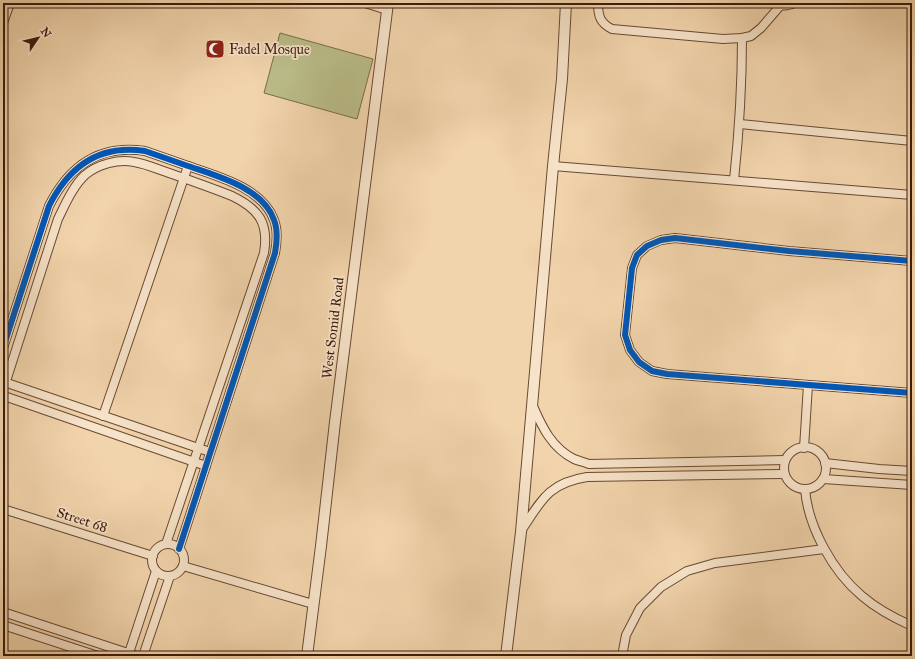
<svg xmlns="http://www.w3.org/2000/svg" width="915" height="659" font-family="'IM FELL Great Primer',serif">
	<rect width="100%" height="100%" fill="#f2d4ac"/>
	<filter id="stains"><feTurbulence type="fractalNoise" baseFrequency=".005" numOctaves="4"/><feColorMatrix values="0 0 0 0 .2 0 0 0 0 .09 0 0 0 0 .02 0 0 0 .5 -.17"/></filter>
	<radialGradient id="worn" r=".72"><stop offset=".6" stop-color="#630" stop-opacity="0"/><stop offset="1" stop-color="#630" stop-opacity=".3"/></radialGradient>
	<polygon fill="#babd89" stroke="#7a6c4a" points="280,33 373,59 357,119 264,93"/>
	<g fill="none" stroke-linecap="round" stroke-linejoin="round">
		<defs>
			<g id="minor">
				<polyline points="365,3 387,10"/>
				<path d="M598 3C598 16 600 23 612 29L723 39 742 38 751 36 761 28 780 6"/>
				<path d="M772 3C780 6 787 7 794 3"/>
				<polyline points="3,23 10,3"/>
				<polyline points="740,124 912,141"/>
				<polyline points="553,166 912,195"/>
				<path d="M734 180C739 133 742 86 742 38"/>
				<polyline points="912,261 789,251 675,238 661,240 647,246 637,255 632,268 625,335 630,350 639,362 652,371 667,374 912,393"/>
				<path d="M3 348 49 206C69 166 99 144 145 151 159 156 174 161 188 166 217 176 263 188 274 220 278 230 277 242 275 253L179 549"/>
				<path d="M7 378 58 219C65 205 73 186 85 175 98 164 118 159 134 162 147 164 159 170 172 174 192 181 212 188 232 196 259 209 269 223 264 253L166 544"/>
				<polyline points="10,384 210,452"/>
				<polyline points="7,397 206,466"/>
				<path d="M533 406C542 427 552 448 574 459 579 461 584 462 589 464L785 460"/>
				<polyline points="103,416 188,166"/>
				<circle cx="805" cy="468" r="21"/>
				<polyline points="804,448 808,385"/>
				<polyline points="825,463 879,469 912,471"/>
				<polyline points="823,479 912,485"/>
				<path d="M805 489C808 527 833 572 862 596 877 609 894 618 912 626"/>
				<polyline points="3,509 153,556"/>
				<path d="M521 531C541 501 548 483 587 477L784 474"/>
				<circle cx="168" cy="560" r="16"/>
				<polyline points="183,566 313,604"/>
				<polyline points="3,612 137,656"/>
				<polyline points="3,625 98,656"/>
				<polyline points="128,656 156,571"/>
				<polyline points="143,656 170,576"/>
				<polyline points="622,656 626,635 640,608 661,587 687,571 715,563 824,549"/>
			</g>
			<g id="tertiary">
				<polyline points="307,656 321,546 335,422 388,3"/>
				<polyline points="506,656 521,532 553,166 562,79 566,3"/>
			</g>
		</defs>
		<use href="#minor" stroke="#694a33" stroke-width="10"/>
		<use href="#tertiary" stroke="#694a33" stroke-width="12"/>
		<use href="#minor" stroke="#f7e3c9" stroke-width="8"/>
		<use href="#tertiary" stroke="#f7e3c9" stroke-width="10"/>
		<defs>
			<g id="cycleway">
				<polyline points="912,261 789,251 675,238 661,240 647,246 637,255 632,268 625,335 630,350 639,362 652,371 667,374 912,393"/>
				<path d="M3 348 49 206C69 166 99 144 145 151 159 156 174 161 188 166 217 176 263 188 274 220 278 230 277 242 275 253L179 549"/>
			</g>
		</defs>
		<use href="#cycleway" stroke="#f7e3c9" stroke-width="8"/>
		<use href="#cycleway" stroke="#0057b8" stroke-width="6"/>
	</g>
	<defs>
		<symbol id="mosque-square" viewBox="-11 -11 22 22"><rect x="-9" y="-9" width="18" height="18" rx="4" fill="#8f2418" stroke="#f7e3c9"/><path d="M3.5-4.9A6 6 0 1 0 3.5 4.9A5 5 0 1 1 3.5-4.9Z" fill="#fff"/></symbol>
	</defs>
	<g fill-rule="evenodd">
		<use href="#mosque-square" x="204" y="38" width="22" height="22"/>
	</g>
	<g text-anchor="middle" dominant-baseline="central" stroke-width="3.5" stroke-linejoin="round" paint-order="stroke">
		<g font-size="14" fill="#3b1c0b" stroke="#f7e3c9" text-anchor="start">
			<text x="229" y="49">Fadel Mosque</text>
		</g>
		<g font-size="14" fill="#3b1c0b" stroke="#f7e3c9">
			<text transform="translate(333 328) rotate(-83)">West Somid Road</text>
			<text transform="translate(82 520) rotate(18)">Street 68</text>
		</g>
	</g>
	<rect width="915" height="659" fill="none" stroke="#f2d4ac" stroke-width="16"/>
	<rect x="4" y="4" width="907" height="651" fill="none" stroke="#3b1c0b" stroke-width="2"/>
	<rect x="8" y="8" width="899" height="643" fill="none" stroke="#3b1c0b"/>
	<g transform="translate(38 38) rotate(55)" stroke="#f7e3c9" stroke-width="3" paint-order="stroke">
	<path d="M0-3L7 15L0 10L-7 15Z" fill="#3b1c0b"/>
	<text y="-6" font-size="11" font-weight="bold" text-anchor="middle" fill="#3b1c0b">N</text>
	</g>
	<rect width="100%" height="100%" filter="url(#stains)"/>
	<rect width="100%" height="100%" fill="url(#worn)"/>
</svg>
